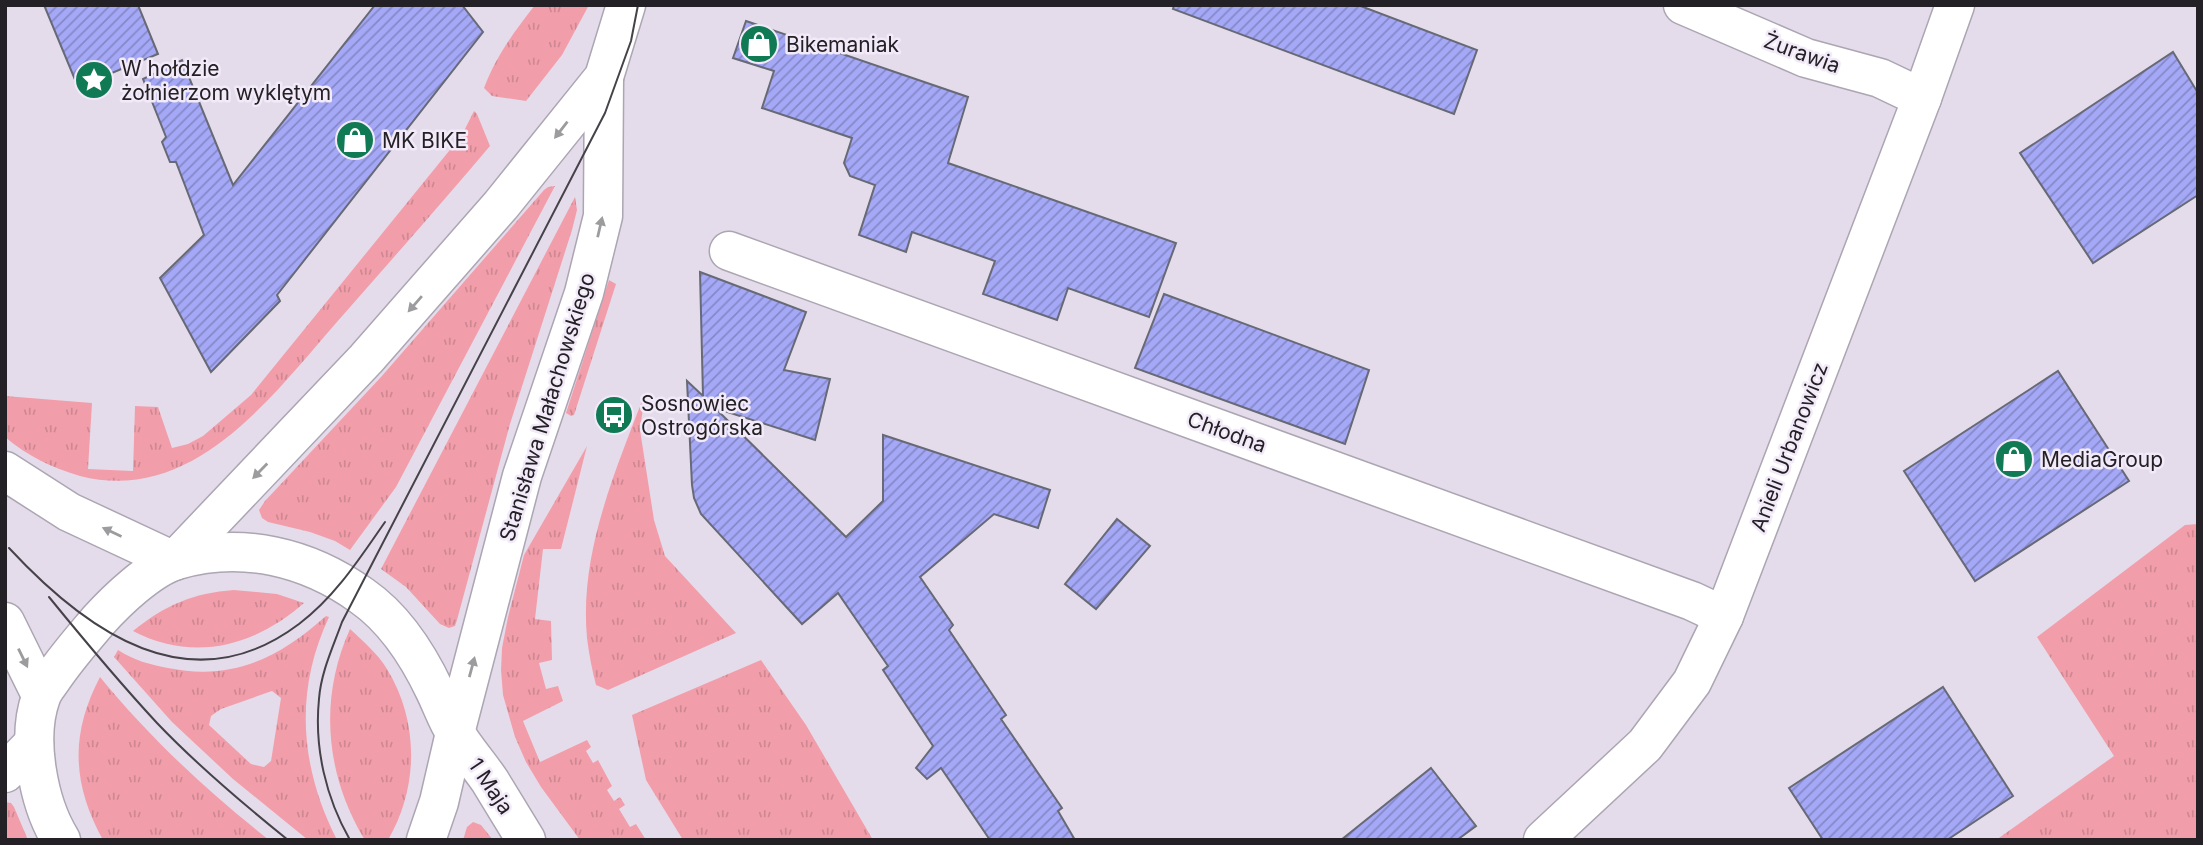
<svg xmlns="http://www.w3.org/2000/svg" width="2203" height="845" font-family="Inter,sans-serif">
	<defs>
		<pattern id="grass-tufts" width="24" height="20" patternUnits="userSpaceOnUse" patternTransform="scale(1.75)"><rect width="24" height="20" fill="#f29eaa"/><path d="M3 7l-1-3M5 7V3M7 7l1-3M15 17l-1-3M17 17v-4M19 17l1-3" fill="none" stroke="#cf8892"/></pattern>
		<pattern id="building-hatch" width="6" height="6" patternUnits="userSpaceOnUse" patternTransform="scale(1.75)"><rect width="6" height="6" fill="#a4a8f6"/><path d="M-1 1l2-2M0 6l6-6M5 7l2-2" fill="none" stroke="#8588c7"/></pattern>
	</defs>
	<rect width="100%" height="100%" fill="#e5dceb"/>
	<g fill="url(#grass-tufts)" fill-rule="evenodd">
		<path d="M535 5H589L562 55 526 101 492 96 484 88C496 56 514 32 535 5Z"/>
		<path d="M474 111 477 114 490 146C442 203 393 258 344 314 277 389 197 506 80 476 53 468 27 456 5 437V396L92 403 88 469 133 471 135 406 158 407 172 448 188 444 203 436 251 395 462 135Z"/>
		<polygon points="555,186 396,487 350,550 335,541 310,532 268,522 262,518 259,510 265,501 381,377 544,190 548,187"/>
		<polygon points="575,197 577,210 572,230 510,424 457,620 455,626 449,628 440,624 406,587 381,569"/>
		<polygon points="609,280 616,284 574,415 571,416 566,413"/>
		<path d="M645 393 640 430 654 520 665 556 736 633 608 690 596 685C592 670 589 654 587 638 579 552 616 470 645 393Z"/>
		<polygon points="587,446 561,549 543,549 535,619 551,621 552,660 539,663 546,689 558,686 563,701 523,721 540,762 587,740 591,747 586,751 593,763 598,760 612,786 607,790 614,801 620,797 625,805 619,809 630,827 636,824 646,840 580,840 541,787 526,762 515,737 503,695 501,670 502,648 508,617 524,555"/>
		<polygon points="2198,524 2198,840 1996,840 2114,756 2037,637 2185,525"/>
		<path d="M234 590 277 594 304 603C255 646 194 663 133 631 165 605 193 593 234 590Z"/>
		<path d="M326 616 329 617C294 692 300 767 337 840H308L233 779 172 722 114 657 118 650C133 660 151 665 168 668 233 681 279 658 326 616ZM272 691 281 698 271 761 264 767 251 764 209 725 211 716 221 709Z"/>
		<path d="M350 629C363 641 378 654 387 669 419 721 419 787 388 840H365L363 837C325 772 319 698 350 629Z"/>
		<polygon points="761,660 806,725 873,840 683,840 646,780 632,715"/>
		<path d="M100 677C150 738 207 791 269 840H103C72 784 70 734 100 677Z"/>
		<polygon points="5,802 11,803 14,807 28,840 5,840"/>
		<polygon points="473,822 481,825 493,840 463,840 467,827"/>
	</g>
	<g fill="url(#building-hatch)" stroke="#676976" stroke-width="2">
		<polygon points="44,5 138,5 158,54 78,87"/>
		<polygon points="375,5 462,5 483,32 277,295 280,301 211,372 160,278 204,235 176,162 170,162 162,142 166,137 143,79 182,60 233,185"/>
		<polygon points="1174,5 1358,5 1477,50 1454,114 1173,9"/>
		<polygon points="746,21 968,97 948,163 1176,243 1149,317 1068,288 1057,320 983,294 995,261 912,232 906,252 859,235 875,185 850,176 844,163 852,138 762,108 774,71 733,58"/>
		<polygon points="2173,52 2198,93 2198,195 2093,263 2020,153"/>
		<polygon points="700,272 806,312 784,370 830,379 815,440 715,408 846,537 883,501 883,435 1050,490 1038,528 994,514 920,577 953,625 949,630 1006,715 1001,719 1062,808 1058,811 1075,840 990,840 941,768 927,779 916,768 933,746 883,670 888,666 838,593 802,624 701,514 694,498 692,485 687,381 703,396"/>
		<polygon points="1164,294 1369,370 1345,444 1135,368"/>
		<polygon points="2058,371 2129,481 1975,581 1904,471"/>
		<polygon points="1117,519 1150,546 1096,609 1065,584"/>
		<polygon points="1943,687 2013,796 1947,840 1823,840 1789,788"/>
		<polygon points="1431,768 1476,826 1457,840 1341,840"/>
	</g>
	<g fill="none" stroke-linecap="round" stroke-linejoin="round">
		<defs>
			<g id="minor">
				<polyline points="1683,5 1806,58 1880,78 1922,98"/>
				<polyline points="729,251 1692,601 1724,616"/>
				<polyline points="174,561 366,359 501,205 604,77 626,5"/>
				<polyline points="455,733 522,476 584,293 603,216 604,77"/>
				<polyline points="5,773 34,743"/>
				<polyline points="1543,840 1645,745 1692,682 1724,616 1922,98 1955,5"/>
			</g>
			<g id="major">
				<polyline points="5,471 69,512 174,561"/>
				<polyline points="5,622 41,695"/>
				<path d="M61 840C38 803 26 738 41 697 43 690 48 685 52 679 66 658 82 640 98 621 116 601 150 568 177 560 242 541 308 557 362 596 395 619 418 655 435 691 442 705 447 721 456 734 466 750 479 765 490 781 502 801 514 820 526 840"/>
				<polyline points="426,840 439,802 455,733"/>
			</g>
		</defs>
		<use href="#minor" stroke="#aca5b2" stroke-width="41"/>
		<use href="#major" stroke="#aca5b2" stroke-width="41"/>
		<use href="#minor" stroke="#fff" stroke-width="38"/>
		<use href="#major" stroke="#fff" stroke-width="38"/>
		<g stroke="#464249" stroke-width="2">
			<path d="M9 548C87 632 190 706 299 624 335 597 360 558 385 522"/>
			<path d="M49 597C84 640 119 682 157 723 197 765 242 803 288 840"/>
			<path d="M350 840C326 798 314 748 319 699 321 672 333 647 342 622L605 113 631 41 638 5"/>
		</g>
	</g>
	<defs><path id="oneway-solid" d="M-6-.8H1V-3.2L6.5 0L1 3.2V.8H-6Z" transform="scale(1.75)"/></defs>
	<g fill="#9c9b9d">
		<use href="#oneway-solid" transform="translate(561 130) rotate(128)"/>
		<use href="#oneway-solid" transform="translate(600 227) rotate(-77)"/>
		<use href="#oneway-solid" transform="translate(415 304) rotate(131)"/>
		<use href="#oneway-solid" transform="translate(260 471) rotate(134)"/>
		<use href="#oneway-solid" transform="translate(112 532) rotate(-155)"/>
		<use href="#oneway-solid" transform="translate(23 658) rotate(64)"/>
		<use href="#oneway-solid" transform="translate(472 667) rotate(-75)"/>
	</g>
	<defs>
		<symbol id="shop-disc" viewBox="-11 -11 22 22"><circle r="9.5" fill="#0f7a54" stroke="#f2eaf8"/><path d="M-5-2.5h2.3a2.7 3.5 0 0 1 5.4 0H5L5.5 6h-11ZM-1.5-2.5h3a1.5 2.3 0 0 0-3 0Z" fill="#fff"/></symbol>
		<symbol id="sight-disc" viewBox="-11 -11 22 22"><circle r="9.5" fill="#0f7a54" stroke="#f2eaf8"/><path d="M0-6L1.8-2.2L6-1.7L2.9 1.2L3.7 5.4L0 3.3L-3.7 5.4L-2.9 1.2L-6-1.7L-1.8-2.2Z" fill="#fff"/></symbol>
		<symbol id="bus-disc" viewBox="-11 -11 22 22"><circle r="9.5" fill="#0f7a54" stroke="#f2eaf8"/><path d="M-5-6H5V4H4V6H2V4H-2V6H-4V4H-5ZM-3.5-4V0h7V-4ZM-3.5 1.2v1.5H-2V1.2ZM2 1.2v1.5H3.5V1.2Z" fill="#fff"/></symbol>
	</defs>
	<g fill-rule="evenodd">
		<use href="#shop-disc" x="737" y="22" width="44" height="44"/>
		<use href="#sight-disc" x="72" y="58" width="44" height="44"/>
		<use href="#shop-disc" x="333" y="118" width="44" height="44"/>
		<use href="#bus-disc" x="592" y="393" width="44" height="44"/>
		<use href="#shop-disc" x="1992" y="437" width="44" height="44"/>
	</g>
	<g text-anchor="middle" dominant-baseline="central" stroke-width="5" stroke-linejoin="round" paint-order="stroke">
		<g font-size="21" fill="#242126" stroke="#f2eaf8" text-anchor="start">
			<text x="786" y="44">Bikemaniak</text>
			<text x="121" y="68">W hołdzie<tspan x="121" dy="24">żołnierzom wyklętym</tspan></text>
			<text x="382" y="140">MK BIKE</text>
			<text x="641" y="403">Sosnowiec<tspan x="641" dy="24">Ostrogórska</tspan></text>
			<text x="2041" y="459">MediaGroup</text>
		</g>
		<g font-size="21" fill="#242126" stroke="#f2eaf8">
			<text transform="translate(1802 53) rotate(20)">Żurawia</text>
			<text transform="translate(547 407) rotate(-73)">Stanisława Małachowskiego</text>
			<text transform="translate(1227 432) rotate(20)">Chłodna</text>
			<text transform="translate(1789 447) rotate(-69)">Anieli Urbanowicz</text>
			<text transform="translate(491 786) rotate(56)">1 Maja</text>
		</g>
	</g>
	<rect width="2203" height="845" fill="none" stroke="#242126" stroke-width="14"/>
</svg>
